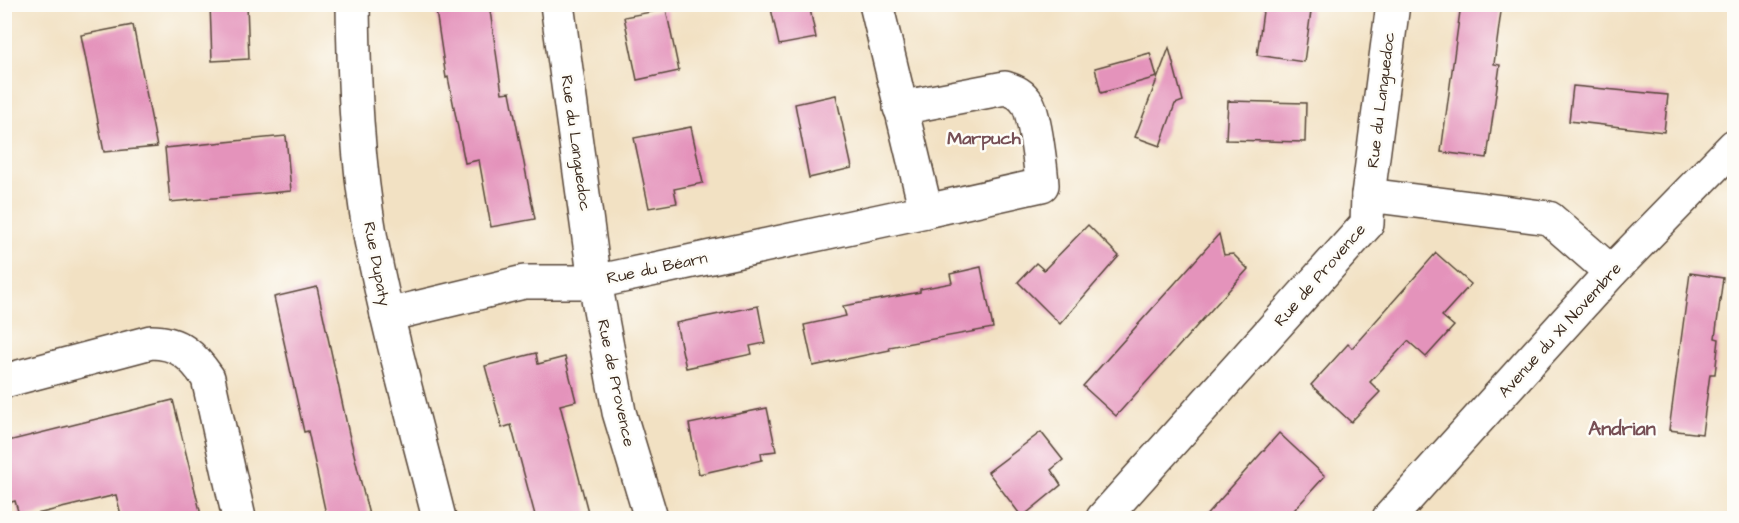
<svg xmlns="http://www.w3.org/2000/svg" width="1739" height="523" font-family="'Architects Daughter',sans-serif">
	<rect width="100%" height="100%" fill="#fdfcf7"/>
	<filter id="ink" filterUnits="userSpaceOnUse"><feTurbulence type="fractalNoise" baseFrequency=".0167" numOctaves="2"/><feDisplacementMap in="SourceGraphic" scale="12" xChannelSelector="R" yChannelSelector="G"/><feConvolveMatrix kernelMatrix="1 2 1 2 8 2 1 2 1" color-interpolation-filters="sRGB"/></filter>
	<filter id="wash" filterUnits="userSpaceOnUse"><feTurbulence type="fractalNoise" baseFrequency=".008" numOctaves="4" result="noise"/><feDisplacementMap in="SourceGraphic" scale="24" xChannelSelector="R" yChannelSelector="G"/><feGaussianBlur stdDeviation="1.35" result="paint"/><feColorMatrix in="noise" values="0 0 0 0 0 0 0 0 0 0 0 0 0 0 0 0 0 1.4 0 .05"/><feComposite in="paint" operator="in"/></filter>
	<g filter="url(#wash)">
		<rect width="100%" height="100%" fill="#f2e1c3"/>
		<g id="blocks">
			<g fill="#e493bb">
				<polygon points="210,4 247,4 249,59 212,61"/>
				<polygon points="435,4 489,4 502,93 510,92 535,219 491,227 479,160 465,163 448,77 446,78"/>
				<polygon points="770,4 809,4 816,38 779,45"/>
				<polygon points="1264,4 1312,4 1304,62 1257,55"/>
				<polygon points="1461,4 1502,4 1494,64 1500,65 1487,158 1441,152"/>
				<polygon points="666,9 679,71 637,80 624,17"/>
				<polygon points="133,25 157,147 104,152 81,35"/>
				<polygon points="1169,48 1183,101 1175,104 1160,146 1135,137"/>
				<polygon points="1150,53 1157,77 1101,93 1095,68"/>
				<polygon points="1573,86 1668,95 1664,132 1569,121"/>
				<polygon points="836,95 852,168 809,178 795,104"/>
				<polygon points="1228,101 1306,103 1305,142 1226,140"/>
				<polygon points="691,127 703,183 674,189 677,203 649,208 634,138"/>
				<polygon points="286,136 291,191 170,202 165,148"/>
				<polygon points="1088,225 1119,256 1060,324 1018,282 1036,263 1044,270"/>
				<polygon points="1219,234 1224,255 1233,254 1248,269 1116,416 1083,386"/>
				<polygon points="1436,253 1471,284 1442,316 1454,326 1426,357 1408,341 1370,382 1380,392 1351,422 1311,385 1348,344 1352,348"/>
				<polygon points="981,267 993,328 889,347 890,350 813,366 804,325 846,316 843,306 920,292 920,289 952,283 950,274"/>
				<polygon points="1690,273 1723,278 1715,338 1719,339 1715,374 1710,374 1702,434 1669,430"/>
				<polygon points="317,287 349,434 370,519 327,519 308,431 304,432 274,297"/>
				<polygon points="758,306 765,343 750,346 752,354 686,368 676,323"/>
				<polygon points="536,353 538,364 565,357 576,401 560,405 588,512 560,519 536,519 511,425 502,428 485,366"/>
				<polygon points="173,400 202,519 122,519 116,495 20,518 15,501 4,504 4,442"/>
				<polygon points="767,408 776,451 761,453 762,460 699,474 689,424"/>
				<polygon points="1041,432 1063,460 1051,470 1061,485 1022,517 988,472"/>
				<polygon points="1279,433 1325,476 1286,519 1203,519"/>
			</g>
		</g>
	</g>
	<g filter="url(#ink)">
		<use href="#blocks" fill-opacity="0" stroke="#564537" stroke-width="1.5"/>
		<g fill="none" stroke-linecap="round" stroke-linejoin="round">
			<defs>
				<g id="minor">
					<path d="M353 4C354 84 357 162 371 240 389 334 416 426 439 518"/>
					<polyline points="557,4 595,282 619,412 651,518"/>
					<path d="M900 108 1005 88C1015 91 1022 94 1028 104 1035 118 1041 168 1042 185L926 211"/>
					<polyline points="1368,195 1393,4"/>
					<polyline points="387,315 524,282 595,282 926,211 876,4"/>
					<path d="M4 381 151 342C179 342 193 356 208 378L239 518"/>
					<polyline points="1103,518 1367,224 1368,195 1549,218 1611,272"/>
				</g>
				<polyline id="major" points="1389,518 1611,272 1734,146"/>
			</defs>
			<use href="#minor" stroke="#564537" stroke-width="36"/>
			<use href="#major" stroke="#564537" stroke-width="36"/>
			<use href="#minor" stroke="#fff" stroke-width="33"/>
			<use href="#major" stroke="#fff" stroke-width="33"/>
		</g>
	</g>
	<g text-anchor="middle" dominant-baseline="central" stroke-width="5" stroke-linejoin="round" paint-order="stroke">
		<g font-size="16" fill="#3b2a1e" stroke="#fdfcf7">
			<text transform="translate(1381 100) rotate(-83)">Rue du Languedoc</text>
			<text transform="translate(576 143) rotate(82)">Rue du Languedoc</text>
			<text transform="translate(377 264) rotate(79)">Rue Dupaty</text>
			<text transform="translate(657 268) rotate(-12)">Rue du Béarn</text>
			<text transform="translate(1320 275) rotate(-49)">Rue de Provence</text>
			<text transform="translate(1560 330) rotate(-48)">Avenue du XI Novembre</text>
			<text transform="translate(616 383) rotate(78)">Rue de Provence</text>
		</g>
		<g font-size="18" font-weight="bold" fill="#764f55" stroke="#fdfcf7">
			<text x="984" y="138">Marpuch</text>
		</g>
		<g font-size="20" font-weight="bold" fill="#764f55" stroke="#fdfcf7">
			<text x="1622" y="429">Andrian</text>
		</g>
	</g>
	<rect width="1739" height="523" fill="none" stroke="#fdfcf7" stroke-width="24"/>
</svg>
